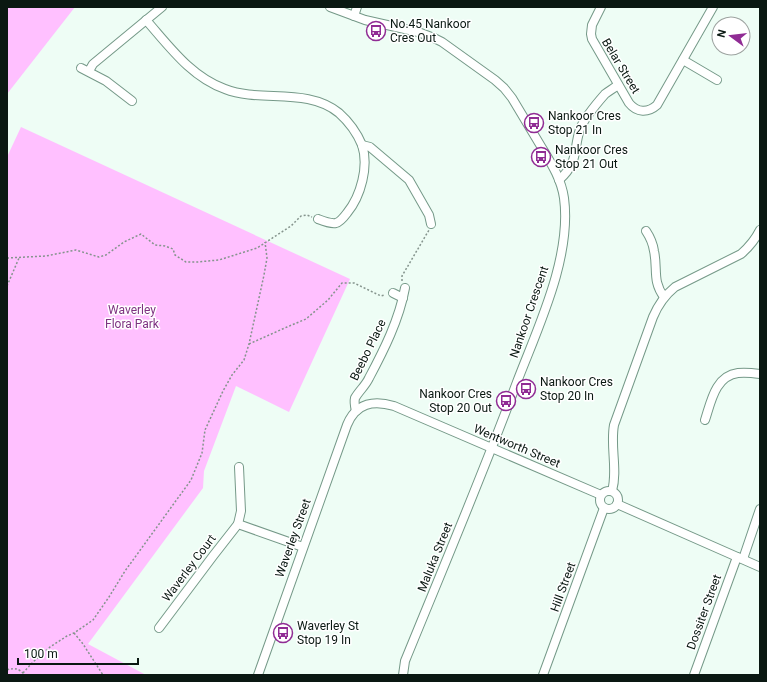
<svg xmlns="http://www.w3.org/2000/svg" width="767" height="682" font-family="Roboto,sans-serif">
	<rect width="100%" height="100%" fill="#eefdf5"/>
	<g fill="#ffc0ff">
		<polygon points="7,7 75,7 7,94"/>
		<polygon points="21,127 350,279 289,412 236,386 204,471 203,488 88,644 146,675 7,675 7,157"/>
	</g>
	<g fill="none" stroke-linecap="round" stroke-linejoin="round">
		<defs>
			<g id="minor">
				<path d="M330 7 365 20 418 32 434 38 442 42 495 80 504 88 512 98C521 113 530 128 539 143 549 160 561 177 564 198 572 257 538 327 517 382 482 476 443 568 405 661L403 675"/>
				<path d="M601 7 592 25 591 34 592 39 629 103C637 113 648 113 657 105L713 7"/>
				<polyline points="354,16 357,7"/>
				<path d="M146 20C169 46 191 77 225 89 261 103 307 87 339 113 348 121 357 133 362 145 369 166 361 196 347 213 344 217 340 222 336 223 330 224 323 221 318 219"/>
				<polyline points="683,60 717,80"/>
				<polyline points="81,68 106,81 132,101"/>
				<polyline points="89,71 93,64 162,7"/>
				<polyline points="362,145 370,147 409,180 429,215 431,224"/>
				<path d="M559 180C579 162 573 151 580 129 584 119 598 102 605 94 609 91 614 88 618 85"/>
				<path d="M646 231C650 237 653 244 654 251 658 269 652 281 664 297"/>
				<polyline points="393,293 403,298"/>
				<path d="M356 411C355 407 354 402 355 398 359 391 366 385 369 378 384 350 399 320 405 288"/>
				<path d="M705 420C711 402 715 376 738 373 745 372 753 373 760 374"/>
				<path d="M612 491C618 470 610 447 614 425L653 317C658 305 664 296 675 287L741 254C749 247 755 240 760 230"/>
				<circle cx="609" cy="500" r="9"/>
				<polyline points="617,504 760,567"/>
				<polyline points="238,524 241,511 239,467"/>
				<polyline points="743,559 760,509"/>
				<polyline points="159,628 213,556 238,524 303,547"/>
				<path d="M258 675 347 425C356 403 373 400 394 406L601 495"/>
				<polyline points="543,675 604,508"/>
				<polyline points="694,675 737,557"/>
			</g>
		</defs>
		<use href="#minor" stroke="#759988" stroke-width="10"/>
		<g stroke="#85948d" stroke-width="1.5" stroke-dasharray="2 2" stroke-linecap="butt">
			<polyline points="7,258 46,256 76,250 99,257 106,255 124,242 141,234 155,245 165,246 173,249 175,255 186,262 197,262 219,260 257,248 291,226 301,216 307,215 312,217"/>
			<polyline points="402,281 402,276 429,230"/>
			<polyline points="7,286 19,258"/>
			<polyline points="249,344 287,327 306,319 328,300 342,283 354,283 381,296 385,295"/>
			<polyline points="74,633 83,644 103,675"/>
			<path d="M7 670C16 667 19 669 25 675"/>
			<polyline points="23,673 33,662 50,647 67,636 74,633 93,620 109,597 125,571 191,480 202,453 205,430 223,391 232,375 244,360 249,344 264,275 267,258 265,242"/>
		</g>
		<use href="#minor" stroke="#fff" stroke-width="8"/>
	</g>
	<defs>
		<symbol id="bus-ring" viewBox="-11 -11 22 22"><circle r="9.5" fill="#fff" stroke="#902c94" stroke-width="1.5"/><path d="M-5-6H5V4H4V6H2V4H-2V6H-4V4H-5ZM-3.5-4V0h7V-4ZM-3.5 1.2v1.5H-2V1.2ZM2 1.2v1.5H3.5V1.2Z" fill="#902c94"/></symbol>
	</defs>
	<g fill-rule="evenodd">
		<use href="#bus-ring" x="365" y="20" width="22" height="22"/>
		<use href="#bus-ring" x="523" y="112" width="22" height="22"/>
		<use href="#bus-ring" x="530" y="146" width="22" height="22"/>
		<use href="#bus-ring" x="515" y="378" width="22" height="22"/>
		<use href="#bus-ring" x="495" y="390" width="22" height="22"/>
		<use href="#bus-ring" x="272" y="622" width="22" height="22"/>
	</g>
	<g text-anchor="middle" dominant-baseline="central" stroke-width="3" stroke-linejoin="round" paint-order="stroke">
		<g font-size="12" fill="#0a1812" stroke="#fff" text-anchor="start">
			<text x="390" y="24">No.45 Nankoor<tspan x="390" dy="14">Cres Out</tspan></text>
			<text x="548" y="116">Nankoor Cres<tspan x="548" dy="14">Stop 21 In</tspan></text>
			<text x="555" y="150">Nankoor Cres<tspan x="555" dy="14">Stop 21 Out</tspan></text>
			<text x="540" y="382">Nankoor Cres<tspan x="540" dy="14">Stop 20 In</tspan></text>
			<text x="492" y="394" text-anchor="end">Nankoor Cres<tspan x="492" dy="14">Stop 20 Out</tspan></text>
			<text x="297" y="626">Waverley St<tspan x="297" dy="14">Stop 19 In</tspan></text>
		</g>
		<g font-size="12" fill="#0a1812" stroke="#fff">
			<text transform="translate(621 66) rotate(59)">Belar Street</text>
			<text transform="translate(529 312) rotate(-71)">Nankoor Crescent</text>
			<text transform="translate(368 350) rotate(-64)">Beebo Place</text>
			<text transform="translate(517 446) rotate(23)">Wentworth Street</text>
			<text transform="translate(293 538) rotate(-70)">Waverley Street</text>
			<text transform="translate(435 557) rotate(-68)">Maluka Street</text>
			<text transform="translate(189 568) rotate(-53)">Waverley Court</text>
			<text transform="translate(563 587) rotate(-70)">Hill Street</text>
			<text transform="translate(704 612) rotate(-70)">Dossiter Street</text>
		</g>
		<g font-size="12" fill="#7e3281" stroke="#fff">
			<text x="132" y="310">Waverley<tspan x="132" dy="14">Flora Park</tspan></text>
		</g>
	</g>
	<rect width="767" height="682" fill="none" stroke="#0a1812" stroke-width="16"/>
	<g transform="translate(731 36) rotate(285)"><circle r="19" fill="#ffffff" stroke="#9da3a0"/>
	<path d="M0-3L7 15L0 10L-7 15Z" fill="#902c94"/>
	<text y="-6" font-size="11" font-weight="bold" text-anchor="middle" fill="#0a1812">N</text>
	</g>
	<path d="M18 658v6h120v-6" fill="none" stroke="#0a1812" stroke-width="2"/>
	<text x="24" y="658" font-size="12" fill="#0a1812" stroke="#ffffff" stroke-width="3" paint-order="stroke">100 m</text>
</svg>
